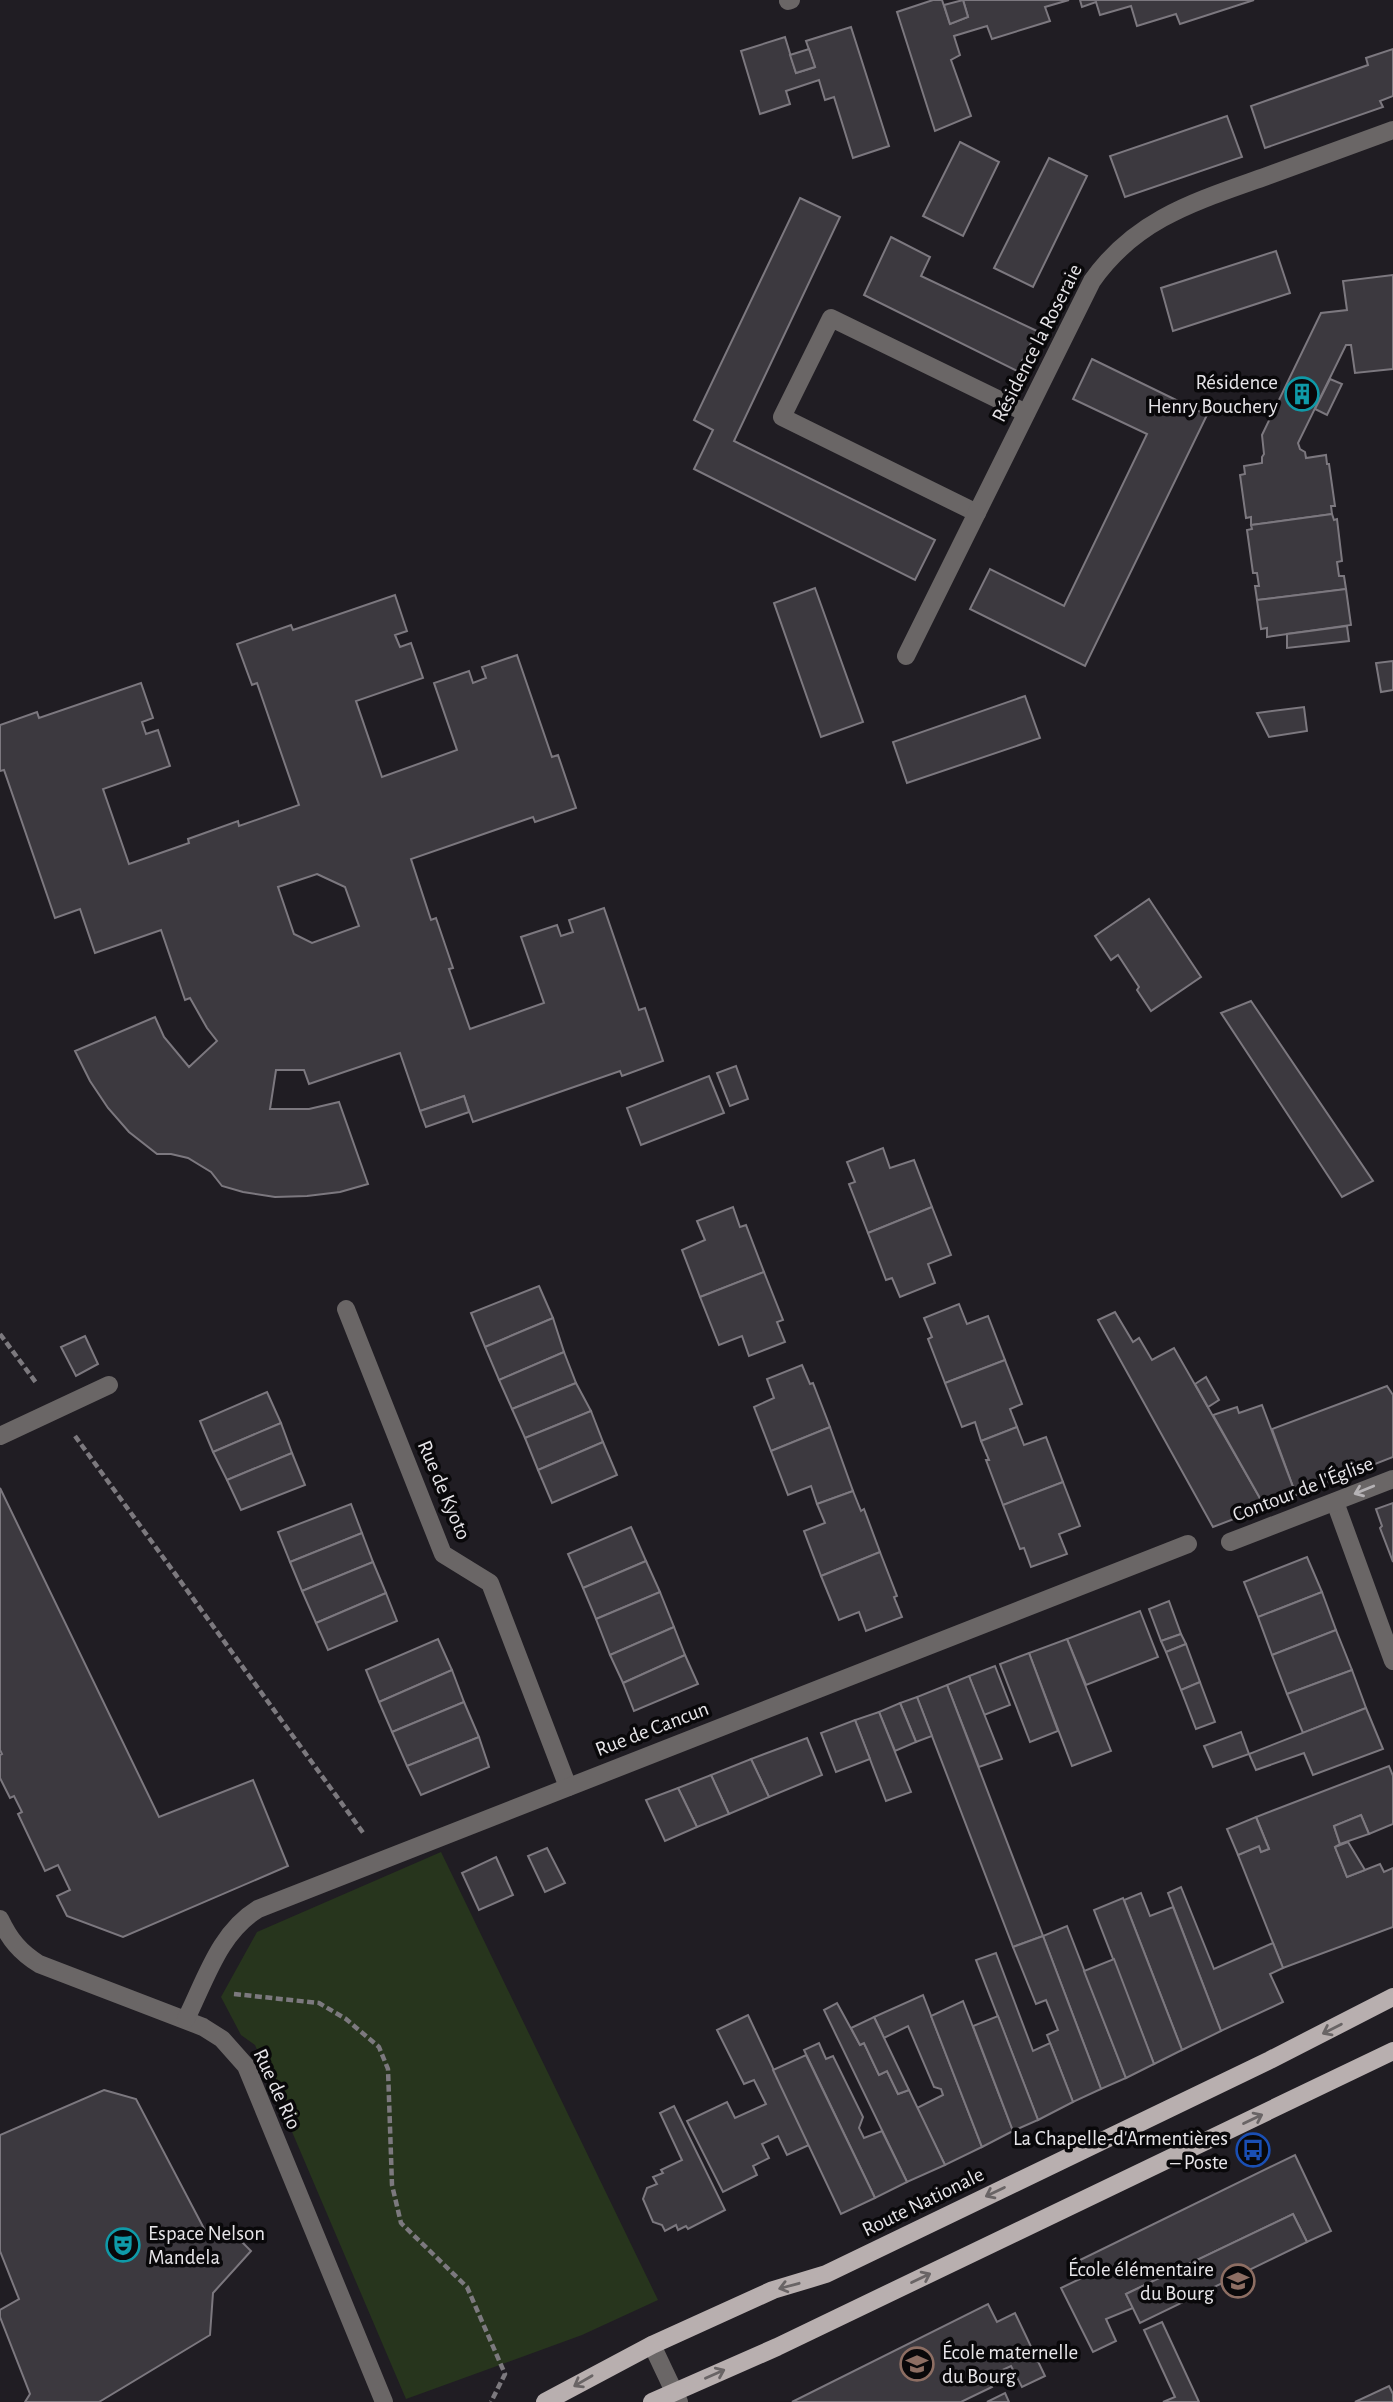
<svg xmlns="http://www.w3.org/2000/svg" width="1393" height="2402" font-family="'Alegreya Sans',sans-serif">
	<rect width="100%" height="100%" fill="#201d23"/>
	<polygon fill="#27351d" points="441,1852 658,2300 582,2335 406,2399 255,2045 241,2035 221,1997 257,1932"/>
	<g fill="#3c393f" stroke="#7c787f" stroke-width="2" fill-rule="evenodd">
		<polygon points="933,0 942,0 950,24 968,17 963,0 1069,0 1045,7 1050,21 992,39 987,26 954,36 960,55 951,60 971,116 935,131 897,12"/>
		<polygon points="963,0 968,17 950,24 944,5"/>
		<polygon points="1080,0 1254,0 1180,24 1176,14 1137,26 1131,6 1100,15 1096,2 1082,7"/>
		<polygon points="851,27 889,146 853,158 834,97 825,100 819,80 786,91 790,104 760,114 741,51 785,37 796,73 815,67 806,41"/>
		<polygon points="809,49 815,67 796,73 790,55"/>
		<polygon points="1393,49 1393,96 1380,101 1383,107 1265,148 1251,106 1368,65 1366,58"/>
		<polygon points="1227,116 1242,157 1125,197 1110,156"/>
		<polygon points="960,142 999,162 963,236 923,216"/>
		<polygon points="1049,158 1087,176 1033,287 994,268"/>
		<polygon points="800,198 840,217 734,441 935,540 915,580 694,469 713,430 694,420"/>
		<polygon points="891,237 930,257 921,276 1037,331 1017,371 864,295"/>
		<polygon points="1276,251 1290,293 1173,331 1161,288"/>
		<polygon points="1393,275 1393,369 1355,373 1351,345 1346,345 1298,443 1300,449 1305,452 1306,458 1326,455 1327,464 1329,464 1335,506 1331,506 1332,514 1251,525 1251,517 1246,518 1240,475 1245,474 1244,466 1262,463 1262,457 1264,454 1262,435 1321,313 1347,310 1343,281"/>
		<polygon points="1092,359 1207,415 1085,666 970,609 990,569 1064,606 1147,434 1073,399"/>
		<polygon points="1330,379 1342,384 1327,415 1315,409"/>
		<polygon points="1332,514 1334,520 1337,519 1342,561 1337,562 1339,576 1344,576 1346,589 1257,600 1255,586 1259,586 1257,573 1253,573 1247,530 1252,529 1251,525"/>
		<polygon points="815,588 863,722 821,737 774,603"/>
		<polygon points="1346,589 1351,625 1267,637 1267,628 1261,629 1257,600"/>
		<path d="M395 595 407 631 395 635 400 647 411 643 423 678 356 701 382 777 457 750 434 683 469 671 473 683 486 678 482 667 517 655 552 757 558 755 576 808 535 822 533 817 411 859 431 920 436 918 453 968 449 969 470 1029 544 1003 521 937 557 925 561 936 573 932 569 920 604 908 639 1010 645 1008 663 1061 622 1076 620 1071 473 1122 464 1096 420 1111 400 1053 309 1084 304 1070H276L270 1109H309L339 1102 368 1184 340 1192 307 1196 275 1197 243 1192 222 1186 211 1172 188 1158 171 1154H157L129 1132 108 1108 90 1081 75 1051 155 1017 164 1037 189 1067 217 1041 207 1028 190 998 185 1000 161 930 95 953 80 909 55 918 4 770 0 771V725L37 712 39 718 141 683 153 718 142 722 146 734 158 730 170 766 103 789 129 864 189 843 188 839 238 821 239 826 299 805 257 683 252 685 237 644 291 625 293 630ZM317 874 345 887 359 926 312 943 294 934 278 887Z"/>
		<polygon points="1347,626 1349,641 1287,648 1287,634"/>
		<polygon points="1393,661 1393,690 1381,692 1376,663"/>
		<polygon points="1025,696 1040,738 907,783 893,742"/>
		<polygon points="1304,707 1307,731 1269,737 1257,713"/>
		<polygon points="1149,899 1201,977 1151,1011 1137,990 1139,987 1118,955 1111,960 1095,936"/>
		<polygon points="1251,1001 1373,1181 1342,1197 1221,1013"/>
		<polygon points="736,1066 748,1099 730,1106 717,1073"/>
		<polygon points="709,1076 724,1113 641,1145 627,1108"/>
		<polygon points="464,1096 469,1112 426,1127 420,1111"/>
		<polygon points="883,1148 890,1168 914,1160 932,1207 868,1233 849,1184 855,1182 847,1162"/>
		<polygon points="733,1207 740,1227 746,1225 764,1272 700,1297 682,1250 705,1240 697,1221"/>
		<polygon points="932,1207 951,1255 928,1264 935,1283 900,1297 892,1278 886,1280 868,1233"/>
		<polygon points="764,1272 783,1320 777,1322 785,1342 749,1356 742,1336 719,1345 700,1297"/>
		<polygon points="539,1286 553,1318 485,1347 471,1313"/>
		<polygon points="959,1304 967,1324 988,1316 1005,1360 945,1383 928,1339 932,1337 924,1318"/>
		<polygon points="1115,1312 1133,1342 1139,1338 1152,1360 1174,1348 1265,1507 1213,1527 1098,1320"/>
		<polygon points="553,1318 564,1352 499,1380 485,1347"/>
		<polygon points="85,1336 98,1364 76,1376 61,1347"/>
		<polygon points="564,1352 576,1383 512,1409 499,1380"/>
		<polygon points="1005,1360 1022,1404 1010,1409 1017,1427 981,1441 975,1422 962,1427 945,1383"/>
		<polygon points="802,1365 810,1384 813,1383 830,1427 771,1451 754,1407 774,1398 767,1379"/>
		<polygon points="1206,1377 1219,1400 1208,1407 1195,1384"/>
		<polygon points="576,1383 591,1411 525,1438 512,1409"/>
		<polygon points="1387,1386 1393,1395 1393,1457 1296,1495 1272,1429"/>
		<polygon points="267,1392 281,1423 213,1452 200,1421"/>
		<polygon points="1262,1405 1296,1495 1265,1507 1213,1415 1237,1407 1239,1413"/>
		<polygon points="591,1411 603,1442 538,1470 525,1438"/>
		<polygon points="281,1423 292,1453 227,1480 213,1452"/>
		<polygon points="830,1427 853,1491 817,1504 811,1486 788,1495 771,1451"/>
		<polygon points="1017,1427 1024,1445 1046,1437 1063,1482 1003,1505 986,1460 989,1460 981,1441"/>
		<polygon points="603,1442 617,1475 552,1503 538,1470"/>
		<polygon points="292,1453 305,1485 241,1510 227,1480"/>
		<polygon points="1063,1482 1080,1526 1059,1534 1067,1554 1031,1567 1024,1548 1020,1549 1003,1505"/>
		<polygon points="0,1488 159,1817 253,1780 288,1866 123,1937 67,1916 57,1896 70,1890 58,1865 45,1871 18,1814 22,1812 14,1796 10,1798 0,1778 0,1755 2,1754 0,1750"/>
		<polygon points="853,1491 861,1511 864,1509 880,1552 821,1576 804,1531 825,1523 817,1504"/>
		<polygon points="1393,1503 1393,1562 1380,1528 1382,1526 1376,1509"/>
		<polygon points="351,1504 362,1533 290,1562 278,1532"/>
		<polygon points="631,1527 646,1561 583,1588 568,1554"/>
		<polygon points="362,1533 373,1562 302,1591 290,1562"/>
		<polygon points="880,1552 897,1596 894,1597 902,1617 866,1631 859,1612 839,1620 821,1576"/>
		<polygon points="1307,1557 1322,1592 1258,1617 1244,1582"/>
		<polygon points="646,1561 660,1592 596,1619 583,1588"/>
		<polygon points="373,1562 386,1593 316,1623 302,1591"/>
		<polygon points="660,1592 674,1627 610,1655 596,1619"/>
		<polygon points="1322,1592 1336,1630 1272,1655 1258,1617"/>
		<polygon points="386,1593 397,1621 328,1650 316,1623"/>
		<polygon points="1169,1601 1181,1634 1161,1641 1149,1609"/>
		<polygon points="1140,1611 1158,1657 1086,1685 1067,1639"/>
		<polygon points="674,1627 685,1655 623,1683 610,1655"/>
		<polygon points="1336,1630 1352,1670 1287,1694 1272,1655"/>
		<polygon points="1181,1634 1186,1644 1166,1652 1161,1641"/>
		<polygon points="438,1639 452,1670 379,1702 366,1670"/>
		<polygon points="1067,1639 1111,1751 1072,1766 1029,1653"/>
		<polygon points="1186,1644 1200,1682 1181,1690 1166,1652"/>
		<polygon points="1029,1653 1058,1731 1030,1742 1000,1664"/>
		<polygon points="685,1655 698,1684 634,1711 623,1683"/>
		<polygon points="995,1666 1010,1705 984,1715 969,1676"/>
		<polygon points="452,1670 464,1702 392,1732 379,1702"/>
		<polygon points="1352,1670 1366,1708 1303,1733 1287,1694"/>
		<polygon points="969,1676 1002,1759 979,1767 947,1685"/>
		<polygon points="1200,1682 1215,1722 1196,1729 1181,1690"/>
		<polygon points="947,1685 1043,1936 1013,1947 917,1697"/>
		<polygon points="917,1697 932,1736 916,1742 900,1703"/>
		<polygon points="464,1702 479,1737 407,1766 392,1732"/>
		<polygon points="900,1703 916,1742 895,1751 879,1712"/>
		<polygon points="1366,1708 1383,1749 1313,1775 1304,1753 1256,1770 1249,1754"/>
		<polygon points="879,1712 911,1792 886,1801 855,1720"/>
		<polygon points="855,1720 870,1759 836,1772 821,1733"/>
		<polygon points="1241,1732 1249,1754 1213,1767 1204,1746"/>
		<polygon points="479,1737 489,1767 421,1795 407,1766"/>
		<polygon points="807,1738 822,1775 769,1797 751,1759"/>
		<polygon points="751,1759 769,1797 729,1814 711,1775"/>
		<polygon points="1389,1766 1393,1776 1393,1824 1369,1834 1361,1815 1334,1826 1340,1844 1335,1847 1347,1877 1380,1864 1384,1872 1393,1868 1393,1927 1283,1968 1238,1855 1259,1846 1261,1852 1269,1849 1256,1817"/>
		<polygon points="711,1775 729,1814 697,1827 678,1788"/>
		<polygon points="678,1788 697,1827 665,1841 646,1800"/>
		<polygon points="1361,1815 1369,1834 1340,1844 1334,1826"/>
		<polygon points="1256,1817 1269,1849 1261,1852 1259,1846 1238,1855 1227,1829"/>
		<polygon points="1348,1842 1365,1870 1347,1877 1335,1847"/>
		<polygon points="547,1848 565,1883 545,1892 528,1856"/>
		<polygon points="496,1857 513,1895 479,1910 462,1873"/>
		<polygon points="1181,1887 1214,1969 1273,1943 1283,1968 1270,1974 1283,2002 1221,2031 1168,1893"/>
		<polygon points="1141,1893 1150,1916 1173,1907 1221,2031 1182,2050 1124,1900"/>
		<polygon points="1123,1898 1182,2050 1154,2064 1094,1910"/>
		<polygon points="1067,1926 1126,2078 1101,2089 1043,1936"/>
		<polygon points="1043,1936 1101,2089 1073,2102 1047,2035 1058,2030 1046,2000 1036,2004 1013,1947"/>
		<polygon points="996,1953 1033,2051 1050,2043 1073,2102 1038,2120 976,1960"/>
		<polygon points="1114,1959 1154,2064 1126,2078 1084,1971"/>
		<polygon points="923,1995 982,2147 945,2165 917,2108 943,2095 941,2089 934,2087 908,2026 884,2038 874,2017"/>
		<polygon points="963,2001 1013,2131 982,2147 931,2016"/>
		<polygon points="837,2003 860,2045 864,2043 879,2075 887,2071 898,2094 909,2090 945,2165 907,2182 824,2010"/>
		<polygon points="748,2015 809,2145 787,2155 778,2136 762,2144 769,2158 753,2166 757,2175 723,2192 687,2121 727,2102 735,2118 766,2104 754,2080 744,2084 717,2030"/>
		<polygon points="998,2016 1038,2120 1013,2131 973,2026"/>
		<polygon points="874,2017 909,2090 898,2094 887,2071 879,2075 864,2043 860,2045 851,2028"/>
		<polygon points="819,2043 826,2059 833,2056 863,2117 859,2128 864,2138 882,2131 907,2182 875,2198 804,2050"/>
		<polygon points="806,2055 875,2198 841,2214 773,2070"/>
		<polygon points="104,2090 136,2099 210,2240 228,2228 251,2251 213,2293 210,2335 99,2402 25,2402 30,2394 0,2317 0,2310 19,2299 0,2251 0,2135"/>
		<polygon points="674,2106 725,2210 688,2229 686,2226 678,2230 676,2225 665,2231 662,2225 653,2222 643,2199 647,2188 657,2184 653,2177 663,2173 661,2170 682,2160 660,2113"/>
		<polygon points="1295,2155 1331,2231 1307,2242 1293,2214 1126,2294 1133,2308 1106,2319 1116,2341 1093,2352 1061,2288 1084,2277 1076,2262"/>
		<polygon points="1293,2214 1307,2242 1140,2323 1126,2294"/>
		<polygon points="988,2304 997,2322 1015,2313 1045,2376 1022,2387 1011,2366 987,2377 992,2387 961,2402 792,2402"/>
		<polygon points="1162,2322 1199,2402 1163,2402 1175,2397 1144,2330"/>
		<polygon points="1389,2386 1393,2394 1393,2402 1355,2402"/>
		<polygon points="1005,2393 1009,2402 987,2402"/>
	</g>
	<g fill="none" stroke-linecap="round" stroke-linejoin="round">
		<g stroke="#7c797e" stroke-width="4.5" stroke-dasharray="7 3.5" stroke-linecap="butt">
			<polyline points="0,1334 37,1384"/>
			<polyline points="75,1436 364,1834"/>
			<polyline points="234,1994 319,2003 346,2019 379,2047 388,2069 392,2185 401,2223 467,2287 505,2374 491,2402"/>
		</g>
		<g stroke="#6a6666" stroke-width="18">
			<polyline points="977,513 782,417 831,318 1026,413"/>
			<polyline points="0,1436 109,1385"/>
			<polyline points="652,2345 679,2402"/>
		</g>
		<g stroke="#6a6666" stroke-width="18">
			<polyline points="788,1 791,0"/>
			<path d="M906 656 1092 281C1136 218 1197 201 1267 176 1309 161 1351 145 1393 130"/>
			<polyline points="346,1309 443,1554 490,1583 568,1787"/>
			<polyline points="1335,1502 1393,1661"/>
			<polyline points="1230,1542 1393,1479"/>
			<path d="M0 1919C10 1940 20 1952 39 1964L203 2027 222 2039 246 2066 384 2402"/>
			<path d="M186 2019C206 1979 219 1933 258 1909L1188 1544"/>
		</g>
		<g stroke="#b8afaf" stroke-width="18">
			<polyline points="545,2402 652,2345 773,2290 826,2274 1270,2060 1393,1997"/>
			<polyline points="652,2402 777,2347 1393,2051"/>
		</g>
	</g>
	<defs><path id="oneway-shaft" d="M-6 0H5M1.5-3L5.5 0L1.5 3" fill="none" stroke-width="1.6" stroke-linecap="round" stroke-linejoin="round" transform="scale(1.75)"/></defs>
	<use stroke="#b5b2b5" href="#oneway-shaft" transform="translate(1364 1490) rotate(158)"/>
	<g stroke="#696465">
		<use href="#oneway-shaft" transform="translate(1332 2029) rotate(153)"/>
		<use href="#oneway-shaft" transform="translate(1253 2119) rotate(-26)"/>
		<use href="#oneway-shaft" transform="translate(995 2192) rotate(154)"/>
		<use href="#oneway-shaft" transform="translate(921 2278) rotate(-26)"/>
		<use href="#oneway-shaft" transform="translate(789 2286) rotate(165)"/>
		<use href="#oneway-shaft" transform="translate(715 2374) rotate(-24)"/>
		<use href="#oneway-shaft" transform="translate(583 2381) rotate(150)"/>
	</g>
	<defs>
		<symbol id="building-ring" viewBox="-11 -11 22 22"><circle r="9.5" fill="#09080a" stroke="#0f9aa8" stroke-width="1.5"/><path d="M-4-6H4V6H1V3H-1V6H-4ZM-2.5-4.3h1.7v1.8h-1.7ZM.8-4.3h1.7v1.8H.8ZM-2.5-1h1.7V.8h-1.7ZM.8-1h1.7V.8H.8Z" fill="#0f9aa8"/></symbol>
		<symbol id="bus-ring" viewBox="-11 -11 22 22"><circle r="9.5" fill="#09080a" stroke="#1a4fb4" stroke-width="1.5"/><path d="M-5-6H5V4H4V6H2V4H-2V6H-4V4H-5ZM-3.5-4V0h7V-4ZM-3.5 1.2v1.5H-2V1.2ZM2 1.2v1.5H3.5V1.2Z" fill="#1a4fb4"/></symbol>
		<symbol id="theatre-ring" viewBox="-11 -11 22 22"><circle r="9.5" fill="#09080a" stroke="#0f9aa8" stroke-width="1.5"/><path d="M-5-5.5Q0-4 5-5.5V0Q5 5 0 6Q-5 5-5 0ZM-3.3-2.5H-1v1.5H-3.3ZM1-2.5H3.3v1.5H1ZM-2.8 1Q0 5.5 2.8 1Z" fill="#0f9aa8"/></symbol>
		<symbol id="school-ring" viewBox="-11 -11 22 22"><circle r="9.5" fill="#09080a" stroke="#8d6e63" stroke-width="1.5"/><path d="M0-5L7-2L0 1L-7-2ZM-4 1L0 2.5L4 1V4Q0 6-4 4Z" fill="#8d6e63"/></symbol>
	</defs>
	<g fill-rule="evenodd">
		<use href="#building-ring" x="1283" y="375" width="38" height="38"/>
		<use href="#bus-ring" x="1234" y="2131" width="38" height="38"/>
		<use href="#theatre-ring" x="104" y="2226" width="38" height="38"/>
		<use href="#school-ring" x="1219" y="2262" width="38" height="38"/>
		<use href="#school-ring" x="898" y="2345" width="38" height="38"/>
	</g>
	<g text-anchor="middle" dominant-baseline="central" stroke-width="7" stroke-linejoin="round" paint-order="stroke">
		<g font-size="21" fill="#e7e5e9" stroke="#09080a">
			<text transform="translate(1037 343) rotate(-63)">Résidence la Roseraie</text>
			<text transform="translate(1303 1489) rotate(-21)">Contour de l'Église</text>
			<text transform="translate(444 1490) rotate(67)">Rue de Kyoto</text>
			<text transform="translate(652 1729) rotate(-21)">Rue de Cancun</text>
			<text transform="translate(277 2089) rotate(65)">Rue de Rio</text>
			<text transform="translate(923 2202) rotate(-26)">Route Nationale</text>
		</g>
		<g font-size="21" fill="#e7e5e9" stroke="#09080a" text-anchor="end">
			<text x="1278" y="382">Résidence<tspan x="1278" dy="24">Henry Bouchery</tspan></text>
			<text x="1228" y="2138">La Chapelle-d'Armentières<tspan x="1228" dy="24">– Poste</tspan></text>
			<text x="148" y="2233" text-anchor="start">Espace Nelson<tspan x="148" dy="24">Mandela</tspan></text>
			<text x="1214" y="2269">École élémentaire<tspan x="1214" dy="24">du Bourg</tspan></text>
			<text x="942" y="2352" text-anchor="start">École maternelle<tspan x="942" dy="24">du Bourg</tspan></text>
		</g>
	</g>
</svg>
